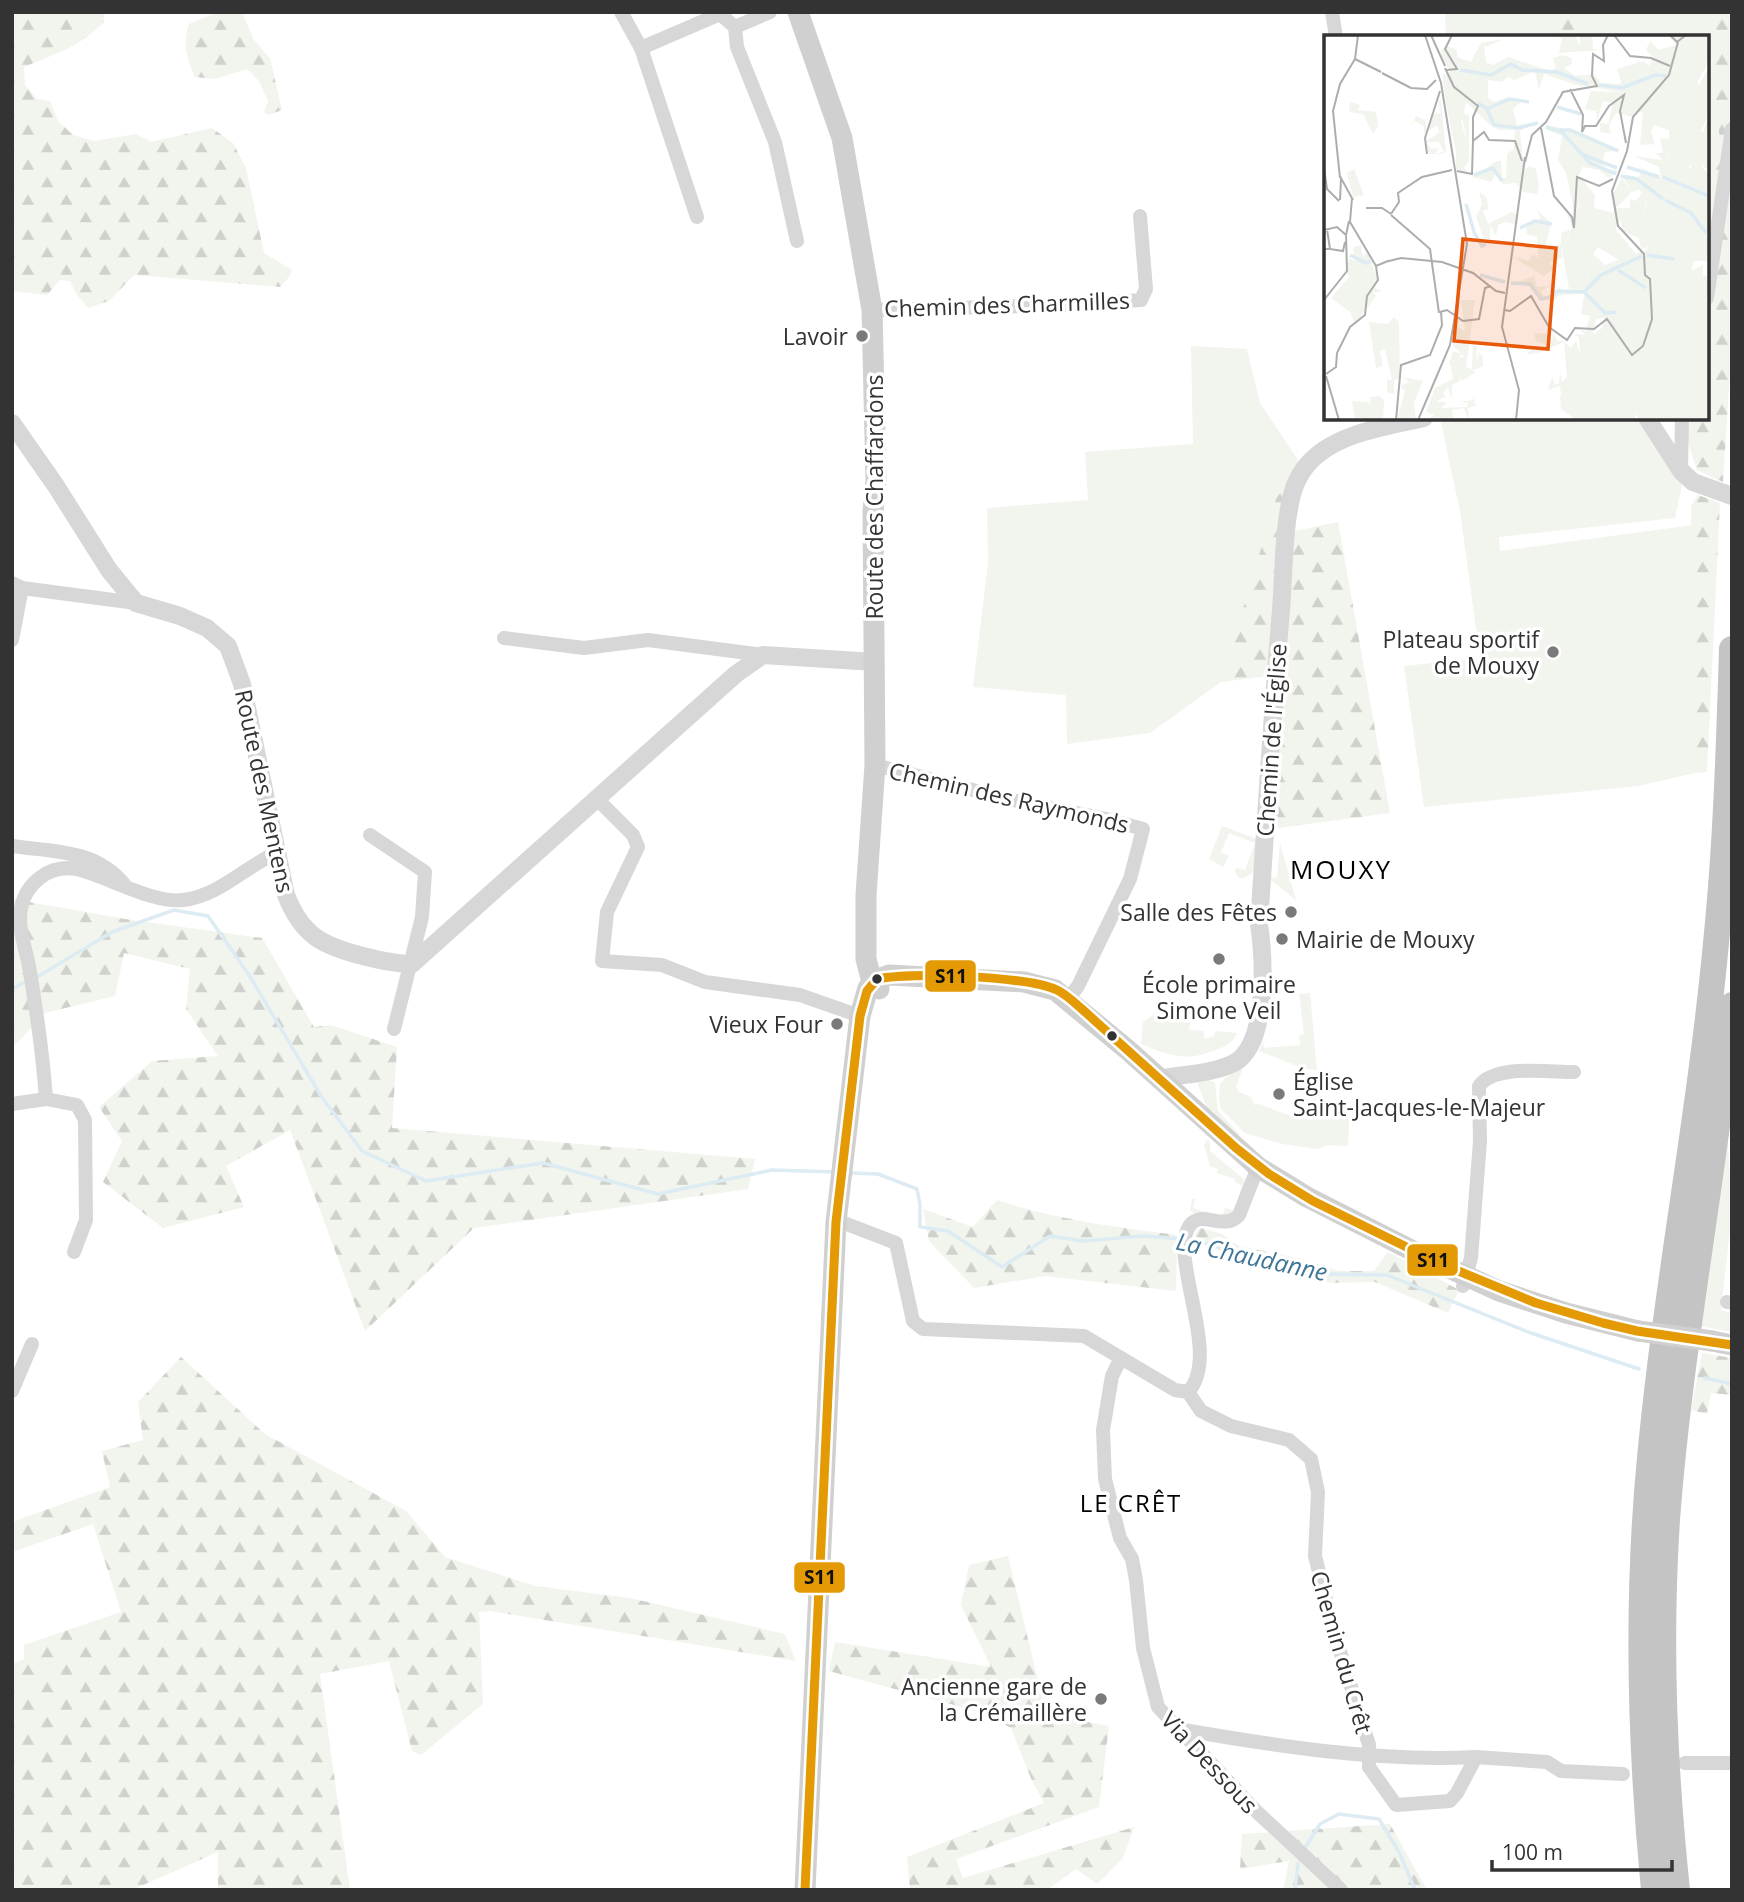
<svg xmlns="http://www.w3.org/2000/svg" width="1744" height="1902" font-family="'Open Sans',sans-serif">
	<defs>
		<pattern id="forest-firs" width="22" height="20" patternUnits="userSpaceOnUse" patternTransform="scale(1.75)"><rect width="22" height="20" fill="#f1f5ed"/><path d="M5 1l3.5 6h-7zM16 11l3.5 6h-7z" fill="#cfd2cc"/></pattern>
	</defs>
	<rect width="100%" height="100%" fill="#fff"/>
	<g fill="#f1f5ed">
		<polygon points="1445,12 1570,12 1560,18 1562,37 1446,37"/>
		<polygon points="1576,12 1706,12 1720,141 1707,213 1707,37 1580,37"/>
		<polygon points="1191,346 1247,349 1260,403 1300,463 1276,499 1221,682 1150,733 1067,744 1066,695 973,687 988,563 987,508 1088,500 1085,452 1193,444"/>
		<polygon points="1440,418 1642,418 1682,485 1675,518 1499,537 1500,551 1693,525 1695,773 1638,786 1424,807 1404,666 1480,658 1460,511"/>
		<polygon points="1222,826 1260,840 1254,872 1244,878 1239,878 1235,872 1236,868 1245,870 1255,843 1229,833 1221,852 1229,856 1223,867 1209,859"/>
		<polygon points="1280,843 1296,900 1267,877 1277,878"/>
		<polygon points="1310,993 1317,1070 1297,1068 1297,1066 1259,1051 1263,1040 1264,1048 1300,1045 1299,1035 1304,1034 1299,994"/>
		<path d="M1169 1004 1173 1008 1172 1019 1190 1022 1189 1030 1204 1031V1039L1214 1036 1215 1031 1237 1033C1233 1043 1226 1046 1216 1050 1185 1062 1171 1056 1141 1044L1143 1022Z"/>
		<polygon points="1243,1068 1236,1087 1239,1092 1251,1097 1255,1106 1256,1103 1299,1119 1306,1097 1350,1108 1348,1146 1328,1145 1318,1149 1282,1144 1245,1133 1221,1109 1219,1100 1220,1084 1226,1077"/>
		<polygon points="1208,1080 1215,1082 1218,1111 1240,1135 1235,1136 1211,1118 1197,1082"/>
		<polygon points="1207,1140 1210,1141 1210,1151 1246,1181 1236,1212 1223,1220 1197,1215 1190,1210 1192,1199 1195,1199 1193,1208 1222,1217 1225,1208 1234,1211 1242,1186 1235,1182 1235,1179 1217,1173 1218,1169 1210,1166 1204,1145"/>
		<polygon points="1728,1141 1732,1213 1721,1310 1732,1313 1732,1332 1699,1326"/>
	</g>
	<g fill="url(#forest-firs)">
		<path d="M12 12H104V22C77 49 56 53 24 67L25 85 37 99 50 101 58 121 73 135 94 141 136 134 151 142 212 128 233 143 246 168 264 253 292 270 290 276 280 287 134 275 109 301 88 308 77 295 70 281 60 280 47 295 12 291Z"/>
		<path d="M218 12H242L254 40 270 58 282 110 269 115 264 112 268 101 259 81 247 69 215 79 195 77C187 58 182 44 189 24Z"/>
		<polygon points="1570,12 1576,12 1580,37 1562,37 1560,18"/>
		<polygon points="1706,12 1732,12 1732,341 1723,482 1697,470 1687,439 1690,418 1707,418 1707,213 1720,141"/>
		<polygon points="1300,463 1295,531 1338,522 1390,813 1272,829 1269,676 1221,682 1276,499"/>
		<polygon points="1698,495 1720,503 1707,772 1695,773 1691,506"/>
		<polygon points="12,899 125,919 262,938 314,1027 331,1025 397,1047 392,1128 755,1159 748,1189 474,1228 365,1331 290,1130 226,1166 244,1207 163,1228 103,1182 122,1141 99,1107 152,1061 218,1056 186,1009 190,969 124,953 115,996 45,1013 12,1048"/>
		<path d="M997 1200C1056 1220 1116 1227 1177 1235L1176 1291 1045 1276 974 1288 929 1241 923 1209 973 1227Z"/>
		<polygon points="1201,1228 1222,1234 1239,1246 1285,1255 1339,1271 1374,1271 1388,1252 1459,1290 1448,1313 1375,1282 1329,1283 1194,1242 1196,1232"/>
		<polygon points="1702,1353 1732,1358 1732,1395 1711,1393 1707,1414 1691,1410"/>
		<polygon points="181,1357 265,1434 406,1511 445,1557 535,1586 630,1598 785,1634 796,1661 490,1611 479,1612 483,1704 421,1755 412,1751 389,1661 320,1674 350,1890 218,1890 218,1852 132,1890 12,1890 12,1664 24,1659 24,1645 121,1612 93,1524 12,1552 12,1522 110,1487 102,1451 143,1440 138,1402"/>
		<polygon points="1008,1556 1046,1714 1109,1726 1099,1807 956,1859 963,1878 1134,1827 1123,1858 1097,1884 1076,1869 1047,1890 910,1890 907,1857 1044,1803 1032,1781 1011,1728 986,1714 829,1671 835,1642 991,1667 961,1605 969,1565"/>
		<polygon points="1390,1824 1427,1890 1283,1890 1289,1861 1240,1869 1242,1834"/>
	</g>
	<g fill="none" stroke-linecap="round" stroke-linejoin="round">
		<g stroke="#ddebf3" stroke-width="3.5">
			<polyline points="37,977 112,932 174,910 208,916 249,975 321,1096 362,1151 426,1181 543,1163 658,1194 772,1170 836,1172"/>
			<polyline points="12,989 23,983"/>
			<polyline points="851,1173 878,1174 917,1189 920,1205 920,1227 948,1231 1002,1267 1050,1236 1083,1241 1143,1236 1182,1239"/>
			<polyline points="1190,1239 1318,1274 1387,1275 1528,1332 1639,1369"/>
			<polyline points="1705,1378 1732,1384"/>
			<polyline points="1305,1848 1320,1824 1339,1814 1379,1819 1400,1854 1415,1890"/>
			<polyline points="1295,1890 1298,1864"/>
		</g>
		<g stroke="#d7d7d7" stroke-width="14">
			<polyline points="621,12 641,48"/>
			<polyline points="1332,12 1336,37"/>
			<polyline points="735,27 737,47 775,142 797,241"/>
			<polyline points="697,217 641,48 720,14 735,27 770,12"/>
			<polyline points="1707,298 1732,129"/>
			<polyline points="872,310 1063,305 1141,300 1146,289 1140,216"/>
			<polyline points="1681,471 1682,418"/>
			<polyline points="12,583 22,588 136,603"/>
			<polyline points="504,638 584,648 648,640 763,655"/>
			<polyline points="12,640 22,588"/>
			<polyline points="875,765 1012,800 1107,819 1143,829 1130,879 1078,986 1068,999"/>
			<polyline points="597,799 633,835 638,847 607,912 602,961 662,965 705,982 800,995 860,1016"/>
			<polyline points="370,835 425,872 422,917 394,1029"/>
			<path d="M12 846C54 852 95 849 124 884"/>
			<polyline points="46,1099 77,1105 85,1120 86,1220 74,1252"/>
			<path d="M12 1104 46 1099C43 1056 37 1014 30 972 27 951 17 929 21 908 26 883 50 864 76 869 107 876 153 904 183 900 219 896 246 866 278 852"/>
			<polyline points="836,1222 844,1223 896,1243 913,1321 923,1329 1084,1336 1175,1390 1188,1392 1201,1411 1231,1426 1289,1440 1311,1459 1318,1492 1315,1556 1335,1635 1369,1745"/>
			<path d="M1463 1286 1471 1258 1480 1141 1479 1086C1495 1064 1548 1072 1574 1072"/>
			<polyline points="1727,1302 1732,1303"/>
			<polyline points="1121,1358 1112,1376 1103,1430 1105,1479 1120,1538 1132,1559 1136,1580 1143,1648 1158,1707 1257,1812 1341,1890"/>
			<polyline points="12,1391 32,1344"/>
			<path d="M1188 1392C1223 1355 1167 1256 1190 1225 1202 1209 1224 1232 1239 1215L1258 1167"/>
			<path d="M1178 1729C1276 1746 1376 1762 1476 1757"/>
			<polyline points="1685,1763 1732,1763"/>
			<polyline points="1369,1767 1396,1805 1450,1801 1457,1793 1476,1757 1547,1762 1561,1771 1623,1774"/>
		</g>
		<g stroke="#d7d7d7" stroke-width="18">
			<polyline points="1647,418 1681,471 1693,482 1732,496"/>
			<path d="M12 423 56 486 109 570 136 603 180 616 207 628 228 646 242 684 286 895C302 936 323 946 363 956 379 960 395 964 412 964L736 674 763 655 875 662"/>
			<path d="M1159 1079C1183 1074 1212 1074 1234 1063 1269 1044 1264 958 1259 924 1266 820 1272 715 1281 610 1284 573 1283 522 1294 488 1297 480 1302 471 1307 465 1334 433 1385 427 1424 418"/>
		</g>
		<g stroke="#d0d0d0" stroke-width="21">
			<polyline points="798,12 842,138 872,310 876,480 873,511 875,765 866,895 866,959 871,978 879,989"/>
			<polyline points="1712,1341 1732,1345"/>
			<polyline points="805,1890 836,1222 860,1016 868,988 873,981 889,975 1024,982 1055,990 1129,1051 1258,1167 1307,1197 1427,1258 1499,1291 1566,1313 1638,1331"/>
		</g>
		<g stroke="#c4c4c4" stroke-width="26">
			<path d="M1654 1890C1640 1746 1636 1602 1650 1458 1666 1286 1700 1115 1716 943 1726 845 1729 747 1732 649"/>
			<path d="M1677 1890C1664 1767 1659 1643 1667 1520 1680 1347 1714 1177 1732 1005"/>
		</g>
		<polyline stroke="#d7d7d7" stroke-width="14" points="1369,1767 1369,1745"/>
		<polyline stroke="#d0d0d0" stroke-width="21" points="1638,1331 1712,1341"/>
		<defs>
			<path id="bus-1" d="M805 1890 836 1222 860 1016 867 991 877 979C911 972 1026 976 1057 990 1067 995 1075 1003 1083 1010L1236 1148 1269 1174 1313 1201 1439 1263 1536 1303 1603 1323 1637 1331 1732 1345"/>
		</defs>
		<use href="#bus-1" stroke="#fff" stroke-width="14"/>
		<use href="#bus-1" stroke="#e39a05" stroke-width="9"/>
	</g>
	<g fill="#7a7a7a" stroke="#fff" stroke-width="2.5">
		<circle cx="862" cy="336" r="7"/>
		<circle cx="1553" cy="652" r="7"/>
		<circle cx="1291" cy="912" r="7"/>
		<circle cx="1282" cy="939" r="7"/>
		<circle cx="1219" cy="959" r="7"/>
		<circle cx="837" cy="1024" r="7"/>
		<circle cx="1279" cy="1094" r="7"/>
		<circle cx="1101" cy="1699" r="7"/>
	</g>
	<g fill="#333" stroke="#fff" stroke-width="2.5">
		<circle cx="877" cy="979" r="6"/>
		<circle cx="1112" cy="1036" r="6"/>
	</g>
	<g text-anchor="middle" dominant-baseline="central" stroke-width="7" stroke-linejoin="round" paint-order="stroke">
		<g font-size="23" fill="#333" stroke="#fff">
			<text transform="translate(1007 304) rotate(-2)">Chemin des Charmilles</text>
			<text transform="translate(874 497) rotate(-90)">Route des Chaffardons</text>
			<text transform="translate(1271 740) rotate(-86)">Chemin de l'Église</text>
			<text transform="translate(265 791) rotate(78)">Route des Mentens</text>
			<text transform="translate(1009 797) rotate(13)">Chemin des Raymonds</text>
			<text transform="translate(1342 1652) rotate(74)">Chemin du Crêt</text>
			<text transform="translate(1210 1762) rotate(47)">Via Dessous</text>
		</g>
		<g font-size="23" fill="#333" stroke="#fff" text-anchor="end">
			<text x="848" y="336">Lavoir</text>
			<text x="1539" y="639">Plateau sportif<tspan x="1539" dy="26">de Mouxy</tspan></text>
			<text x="1277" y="912">Salle des Fêtes</text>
			<text x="1296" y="939" text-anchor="start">Mairie de Mouxy</text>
			<text x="1219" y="984" text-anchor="middle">École primaire<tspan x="1219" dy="26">Simone Veil</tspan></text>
			<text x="823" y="1024">Vieux Four</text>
			<text x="1293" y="1081" text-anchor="start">Église<tspan x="1293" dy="26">Saint-Jacques-le-Majeur</tspan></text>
			<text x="1087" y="1686">Ancienne gare de<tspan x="1087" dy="26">la Crémaillère</tspan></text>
		</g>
		<g font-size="24" font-style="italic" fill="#3f7597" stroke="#fff">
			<text transform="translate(1252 1256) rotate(12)">La Chaudanne</text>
		</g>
		<g font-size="24" letter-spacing="2" fill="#000" stroke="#fff">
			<text x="1131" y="1502">LE CRÊT</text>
		</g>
		<g font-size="26" letter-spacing="2" fill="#000" stroke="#fff">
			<text x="1341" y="869">MOUXY</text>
		</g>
	</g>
	<g transform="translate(1324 35)">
		<rect width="385" height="385" fill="#fff"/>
		<path d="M344 0H385V30L380 27 383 31 373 47 380 52 376 48 385 32V79L377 96 369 94 379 97 385 81V122L378 131 385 141 375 139 378 130 372 125 376 130 373 139 367 135 370 128 359 136 352 130 361 144 352 145 358 154 349 161 354 170 315 142 317 135 333 146 340 141 337 132 345 120 342 111 355 113 341 109 336 103 345 104V95L330 90 327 97 331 109 316 110 319 78 314 76 310 82 292 78 285 90 287 99 276 97V88L284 89 289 68 279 66 273 87 272 76 261 74 267 56 298 57 340 42 349 63 363 44H369L349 32 361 43 357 52H351L333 29 341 19 333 26 322 15 326 6 335 15 352 10ZM319 26 327 32 325 37 298 49 293 34ZM124 50 143 65 137 87 141 101 132 107 133 120 123 75ZM114 66H117L122 117 118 119H105L103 108 107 114 114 113 111 119 120 117 115 107H101L115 98 114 90 100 98V91L91 86 87 90 92 81 101 85 102 95 110 79 117 78ZM238 95 281 116 280 123 260 116ZM244 110 259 130 255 141 271 160 270 173 290 178 288 161 298 143 308 157 292 173H306V164L312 166 318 158 322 163 320 179 326 184 331 167 348 175V202L317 214 315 203 298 196 297 184 291 194 313 220 295 225 274 212 262 195 264 181 256 183 253 177 256 168 243 126ZM246 195 243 205 255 202 265 244 249 247H265L271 249 268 253 245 254 237 209V198ZM260 261 270 265 272 274 280 279V283L272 284 269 300 261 296 266 281 257 279ZM137 265H151L142 332 148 334 149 311H153L152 328 155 317 159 322V331L143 338 125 329 129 316 138 319 135 323 140 321 129 311 134 292 141 296ZM70 282 75 287 76 343 70 345V359L63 357V345H68L61 314 56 316 59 331 52 333 45 287 64 289ZM240 306 247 313 252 306 256 319 251 350 243 342ZM78 342 99 346 90 368 92 385H73L81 356 76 351 85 347ZM55 361 60 365 59 385 31 383 28 366 45 367 46 372V362Z" fill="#f1f5ed"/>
		<path d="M250 0 256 10V0H268L269 14 277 15 235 18 238 4 232 0ZM179 4 162 12 160 9 162 27 169 30 184 22 226 36 232 33 229 23 239 20 247 23 248 29 240 33 251 41 270 39 277 48 294 49 322 39 328 24 342 18 334 29 351 52H357L361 43 347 31 361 39 368 35 371 45H363L351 72 340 43 298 57 252 50 220 39 215 54 211 36 190 45 184 42 178 47 164 45V63L170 67 184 62 199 65 189 74 193 90 214 87 196 96 200 135 206 131 212 134 215 152 213 159 199 157 192 148 179 149 172 139 167 147 148 142 173 126H177L178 143H182L183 119 190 114 191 95H175L165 89 125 51 127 74 123 75 118 40 127 37 117 25V15L123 11 133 15V22L147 27 157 8ZM137 78 145 80V126L140 133 144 136 132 134V107L127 99 131 89 136 102 142 101ZM223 90 258 98 297 115 276 118 239 95 256 107 260 116 280 123 277 128 282 133 294 136 285 143 275 135 259 132 244 111 243 126 256 168 262 169 254 171 253 177 256 183 264 181 268 189 262 195 274 212 269 219 281 230 322 215 328 204 348 202 347 174 331 168 326 184 315 185 313 180 321 177 322 163 315 154 308 157 298 140 315 142 354 169 348 158 358 153 349 145 361 144 349 136 352 129 359 135 361 130 354 129 360 127 366 134 371 123 378 130 385 122V136L378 130 375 138 383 136 385 141V226H370L367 236 379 230V240L385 242V385H313L314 378 309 385H253L237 374 236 362 243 350 237 360 236 351 224 355 228 342 231 350 235 348 236 337 238 347 243 342 250 349 256 319 255 302 249 299 261 300 256 294 269 300 278 293 280 283 260 258 234 261 229 267 214 263 208 252 189 249 210 241 213 252 224 251 217 257 221 263 236 252 239 256 270 250 248 249 249 240 265 243 255 203 253 213 248 214 243 205 248 192 243 179 249 184V171L242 138 234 125 238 101 221 94ZM336 103 355 113 346 112 342 127 346 129 337 132 346 146 326 144 316 132 337 143 335 132 310 121 339 125 332 118H339ZM155 156 163 163 164 174 159 176 164 189 188 177 195 180 193 189 180 187 174 190 172 201 166 190V204H160L152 182 158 169ZM212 174 227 188 221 214 237 209 238 223 225 228 230 233 220 241 189 222 205 226 209 219 214 223 213 202 203 199 202 192 217 183ZM229 297 233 306H242L217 317 202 320 208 314 212 316 209 307 214 316 223 310 212 306 210 298 225 299 228 306ZM126 326 131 333 132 330 143 338 147 336 152 337 138 346 136 341V346L128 350V365L124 352 119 359 122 361 113 366 123 368 117 373 143 372 144 368 136 367 149 365 150 361 151 367 148 368 154 370 144 373 145 385 140 373 128 375 130 385 106 383 110 380 102 377 111 353 129 344Z" fill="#f1f5ed"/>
		<path d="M26 67 36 70 34 75 52 77 54 91 49 99 39 79 25 77ZM30 134 40 160 29 162 23 138ZM37 210 39 222 44 216 53 244 50 252 58 257H49L52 261 31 289 26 277 7 263 26 241 22 239 25 223 31 226 29 212Z" fill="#f1f5ed"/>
		<path fill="none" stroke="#ddebf3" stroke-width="3.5" d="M136 35 167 40 187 29 198 35 233 37 264 49M275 50 298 53 331 40 342 41M154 68 163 74 170 90 194 93 214 88M233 72 257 79M163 74 186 64 205 67M222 92 238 97 266 128 292 139M235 95H246L294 116M260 120 293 133M303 132 335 142M150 140 169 133 178 146M297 141 313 144 339 164M339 142 385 161M341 165 367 178 382 198M142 169 150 197 158 211 162 209M196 193 211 186 228 189M26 220 42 228 47 226M323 220 350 224M294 235 322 253M156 240 181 247M187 248 206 249 217 264 226 262M261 258 281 278 292 277M227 262 233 256 260 257 277 240 318 221"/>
		<path fill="none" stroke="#adadad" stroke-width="2" d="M107 0 121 31M290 0 306 21 327 23 346 31M346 0 353 7 362 0M31 24 57 37M31 24 34 0M121 33 130 52 154 71 149 82V106M123 35 133 34 121 14 128 0M58 38 87 53M87 53 103 54 112 45M246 54 259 80 258 97 261 91H272L285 71 300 60 296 76 302 108M217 93 230 161 248 182 250 193 253 142 275 151 289 144M103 119 101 103 116 56M201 127 208 100 222 87 239 57 273 51 268 41 269 19 280 26 279 10 284 0M0 133 3 154 15 166M133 136 148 139 149 106 160 97 165 105 191 106 198 126M16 143 9 76 16 49 31 24M16 165 17 143 29 165M42 173H58L67 179M67 179 75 167 74 158 98 142 128 135M67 180 106 214 115 278M26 187 52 231 64 226M26 187 28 163M0 195 13 192 22 200 25 186M0 214H6L3 194M6 214 19 216 21 207M61 227 77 223 118 227 149 238 172 256 181 258M0 265 23 236 22 199M180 275 186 276 207 261 225 292 243 305 251 293 270 294 283 284 308 320 319 311 328 284 326 244 321 240 320 219 294 191 288 156 303 116 309 82 345 40 354 7M116 277 123 275 139 286 155 284 161 253 167 251M2 339 12 332 13 318 26 292 41 280 43 261 54 245 52 231M2 341 15 385M72 385 77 330 106 320 118 290 117 277M94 385 126 310 143 209 117 48 101 0M192 385 195 355 178 292 201 122"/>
		<path fill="#e8590c" fill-opacity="0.15" stroke="#e8590c" stroke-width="3.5" d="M139 204 232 213 224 314 130 306Z"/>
		<rect width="385" height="385" fill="none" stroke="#333" stroke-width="3.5"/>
	</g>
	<g stroke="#fff" stroke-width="2.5">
		<rect x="924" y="959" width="53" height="34" rx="7" fill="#e39a05"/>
		<rect x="1406" y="1243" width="53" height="34" rx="7" fill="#e39a05"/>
		<rect x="793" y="1561" width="53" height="33" rx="7" fill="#e39a05"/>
	</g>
	<g font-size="19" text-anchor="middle" font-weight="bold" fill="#111">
		<text x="951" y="983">S11</text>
		<text x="1433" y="1267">S11</text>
		<text x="820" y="1584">S11</text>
	</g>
	<rect width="1744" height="1902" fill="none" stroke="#333333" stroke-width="28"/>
	<path d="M1492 1860v10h180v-10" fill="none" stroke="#333333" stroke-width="3.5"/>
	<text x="1502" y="1860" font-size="21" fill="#333333" stroke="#ffffff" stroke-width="5" paint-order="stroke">100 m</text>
</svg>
